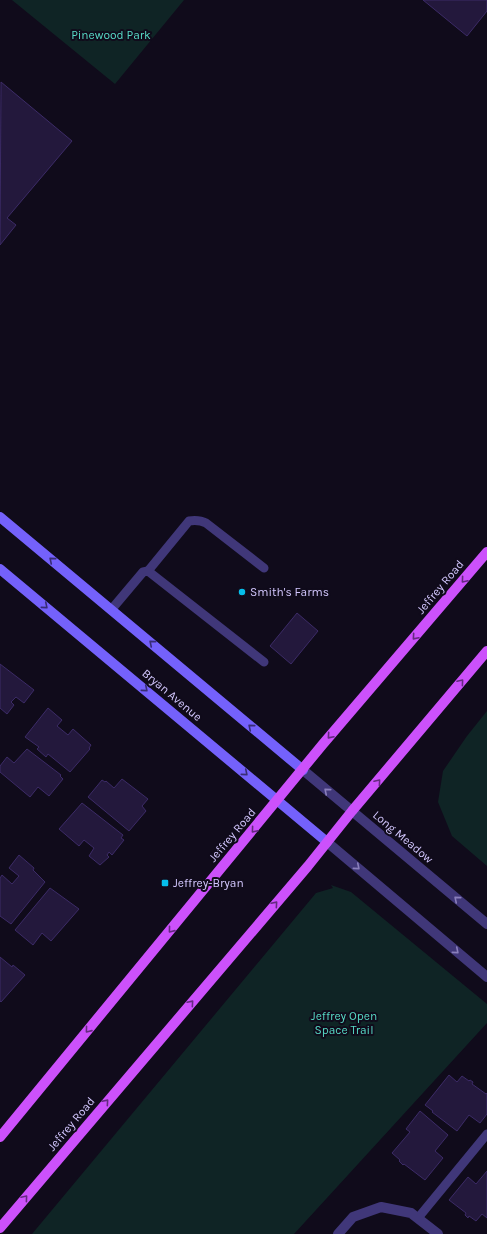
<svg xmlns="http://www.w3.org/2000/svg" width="487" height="1234" font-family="Karla,sans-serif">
	<rect width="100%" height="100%" fill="#100b1b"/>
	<g fill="#0f2425">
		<polygon points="12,0 184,0 115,84"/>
		<polygon points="487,711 487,866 452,836 438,802 443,771 467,736"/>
		<polygon points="331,885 351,892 487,1004 487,1023 294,1234 32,1234 316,893 333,888"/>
	</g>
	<g fill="#23183c" stroke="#3c2b67">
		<polygon points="423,0 487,0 487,11 467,36"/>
		<polygon points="1,82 72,141 7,218 16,225 0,245"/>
		<polygon points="297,613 318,631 291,664 270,646"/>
		<polygon points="0,664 34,690 24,703 16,697 11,702 14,705 7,714 0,708"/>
		<polygon points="48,708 62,720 57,726 68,735 73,729 91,745 89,748 90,749 70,772 48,754 46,757 37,749 39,747 25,737"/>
		<polygon points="27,749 61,775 60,776 63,779 49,796 38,787 30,797 0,772 0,766 7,757 14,763"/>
		<polygon points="122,779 148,799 142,806 146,811 129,831 88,797 102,780 105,782 106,781 114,788"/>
		<polygon points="82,803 123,835 121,838 124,840 112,855 109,852 107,855 109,857 100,865 89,856 94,848 84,840 79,846 59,829"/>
		<polygon points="19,855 34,868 33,870 45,882 11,924 0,916 0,878 2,875 12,884 19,876 9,868"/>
		<polygon points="50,888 79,909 51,941 42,933 33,945 15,930"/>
		<polygon points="0,957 12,967 13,965 25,975 1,1002 0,1001"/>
		<polygon points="449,1075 457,1082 462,1076 469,1081 470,1080 473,1082 472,1084 486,1094 487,1093 487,1114 480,1123 469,1115 457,1131 432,1112 433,1111 425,1105"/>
		<polygon points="420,1111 448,1135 435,1151 443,1158 425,1180 404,1164 403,1165 399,1161 400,1160 392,1153 410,1132 406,1129"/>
		<polygon points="487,1171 487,1218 482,1214 476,1221 469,1216 468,1218 465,1215 466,1213 449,1200 468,1177 476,1184"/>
	</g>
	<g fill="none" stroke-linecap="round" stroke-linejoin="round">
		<g stroke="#403779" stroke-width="9">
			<path d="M148 571 189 521C196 520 200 520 206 523L264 568"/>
			<polyline points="111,610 143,572 148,571 264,662"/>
			<polyline points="418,1218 487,1134"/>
		</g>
		<polyline stroke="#403779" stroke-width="10" points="338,1234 353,1217 381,1207 411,1213 438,1234"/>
		<g stroke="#403779" stroke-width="10">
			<polyline points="303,770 487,924"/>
			<polyline points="327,842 487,977"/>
		</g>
		<g stroke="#7461fb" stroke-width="10">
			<polyline points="0,517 303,770"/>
			<polyline points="0,569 327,842"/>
		</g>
		<g stroke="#cc51fb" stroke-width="10">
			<polyline points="0,1137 323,744 487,552"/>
			<polyline points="0,1228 308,866 352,811 487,651"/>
		</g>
	</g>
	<defs><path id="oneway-chevron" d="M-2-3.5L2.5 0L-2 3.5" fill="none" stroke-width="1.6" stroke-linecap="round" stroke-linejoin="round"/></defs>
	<g stroke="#382d75">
		<use href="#oneway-chevron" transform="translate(52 560) rotate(-140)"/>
		<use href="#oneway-chevron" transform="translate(45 606) rotate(40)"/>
		<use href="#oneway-chevron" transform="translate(152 643) rotate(-140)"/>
		<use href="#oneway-chevron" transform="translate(145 689) rotate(40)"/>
		<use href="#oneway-chevron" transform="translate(251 727) rotate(-140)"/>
		<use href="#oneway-chevron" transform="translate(245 773) rotate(40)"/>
	</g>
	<g stroke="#652a80">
		<use href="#oneway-chevron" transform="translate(464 580) rotate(130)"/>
		<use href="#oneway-chevron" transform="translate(415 637) rotate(131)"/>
		<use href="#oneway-chevron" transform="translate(461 682) rotate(-50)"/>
		<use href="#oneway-chevron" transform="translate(330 736) rotate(131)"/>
		<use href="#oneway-chevron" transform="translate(378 782) rotate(-50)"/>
		<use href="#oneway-chevron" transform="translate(254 830) rotate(130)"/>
		<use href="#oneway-chevron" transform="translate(275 904) rotate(-49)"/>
		<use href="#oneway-chevron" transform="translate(171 930) rotate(129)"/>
		<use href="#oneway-chevron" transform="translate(191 1003) rotate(-49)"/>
		<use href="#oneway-chevron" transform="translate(88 1030) rotate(129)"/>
		<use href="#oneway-chevron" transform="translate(106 1102) rotate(-49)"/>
		<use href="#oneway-chevron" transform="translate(25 1198) rotate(-50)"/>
	</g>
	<g stroke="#8a7fbc">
		<use href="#oneway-chevron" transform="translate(327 791) rotate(-140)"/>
		<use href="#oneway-chevron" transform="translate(357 867) rotate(40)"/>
		<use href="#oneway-chevron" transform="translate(457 899) rotate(-140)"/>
		<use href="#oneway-chevron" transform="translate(456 951) rotate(40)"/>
	</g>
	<g fill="#06beeb" stroke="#100b1b" stroke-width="1.5">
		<circle cx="242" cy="592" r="4"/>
		<rect x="161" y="879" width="8" height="8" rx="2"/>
	</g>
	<g text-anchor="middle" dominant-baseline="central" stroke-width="4" stroke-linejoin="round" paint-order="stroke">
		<g font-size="12" fill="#57dac6" stroke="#100b1b">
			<text x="111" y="35">Pinewood Park</text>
			<text x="344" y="1016">Jeffrey Open<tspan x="344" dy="14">Space Trail</tspan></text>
		</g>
		<g font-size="12" fill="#d3c7fe" stroke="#100b1b">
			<text transform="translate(440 587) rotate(-50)">Jeffrey Road</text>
			<text transform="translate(172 695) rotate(40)">Bryan Avenue</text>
			<text transform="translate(232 835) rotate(-50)">Jeffrey Road</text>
			<text transform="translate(403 837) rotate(40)">Long Meadow</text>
			<text transform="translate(71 1124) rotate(-50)">Jeffrey Road</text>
		</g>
		<g font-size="12" fill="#d3c7fe" stroke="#100b1b" text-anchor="start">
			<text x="250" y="592">Smith's Farms</text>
			<text x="173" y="883">Jeffrey-Bryan</text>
		</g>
	</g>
</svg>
